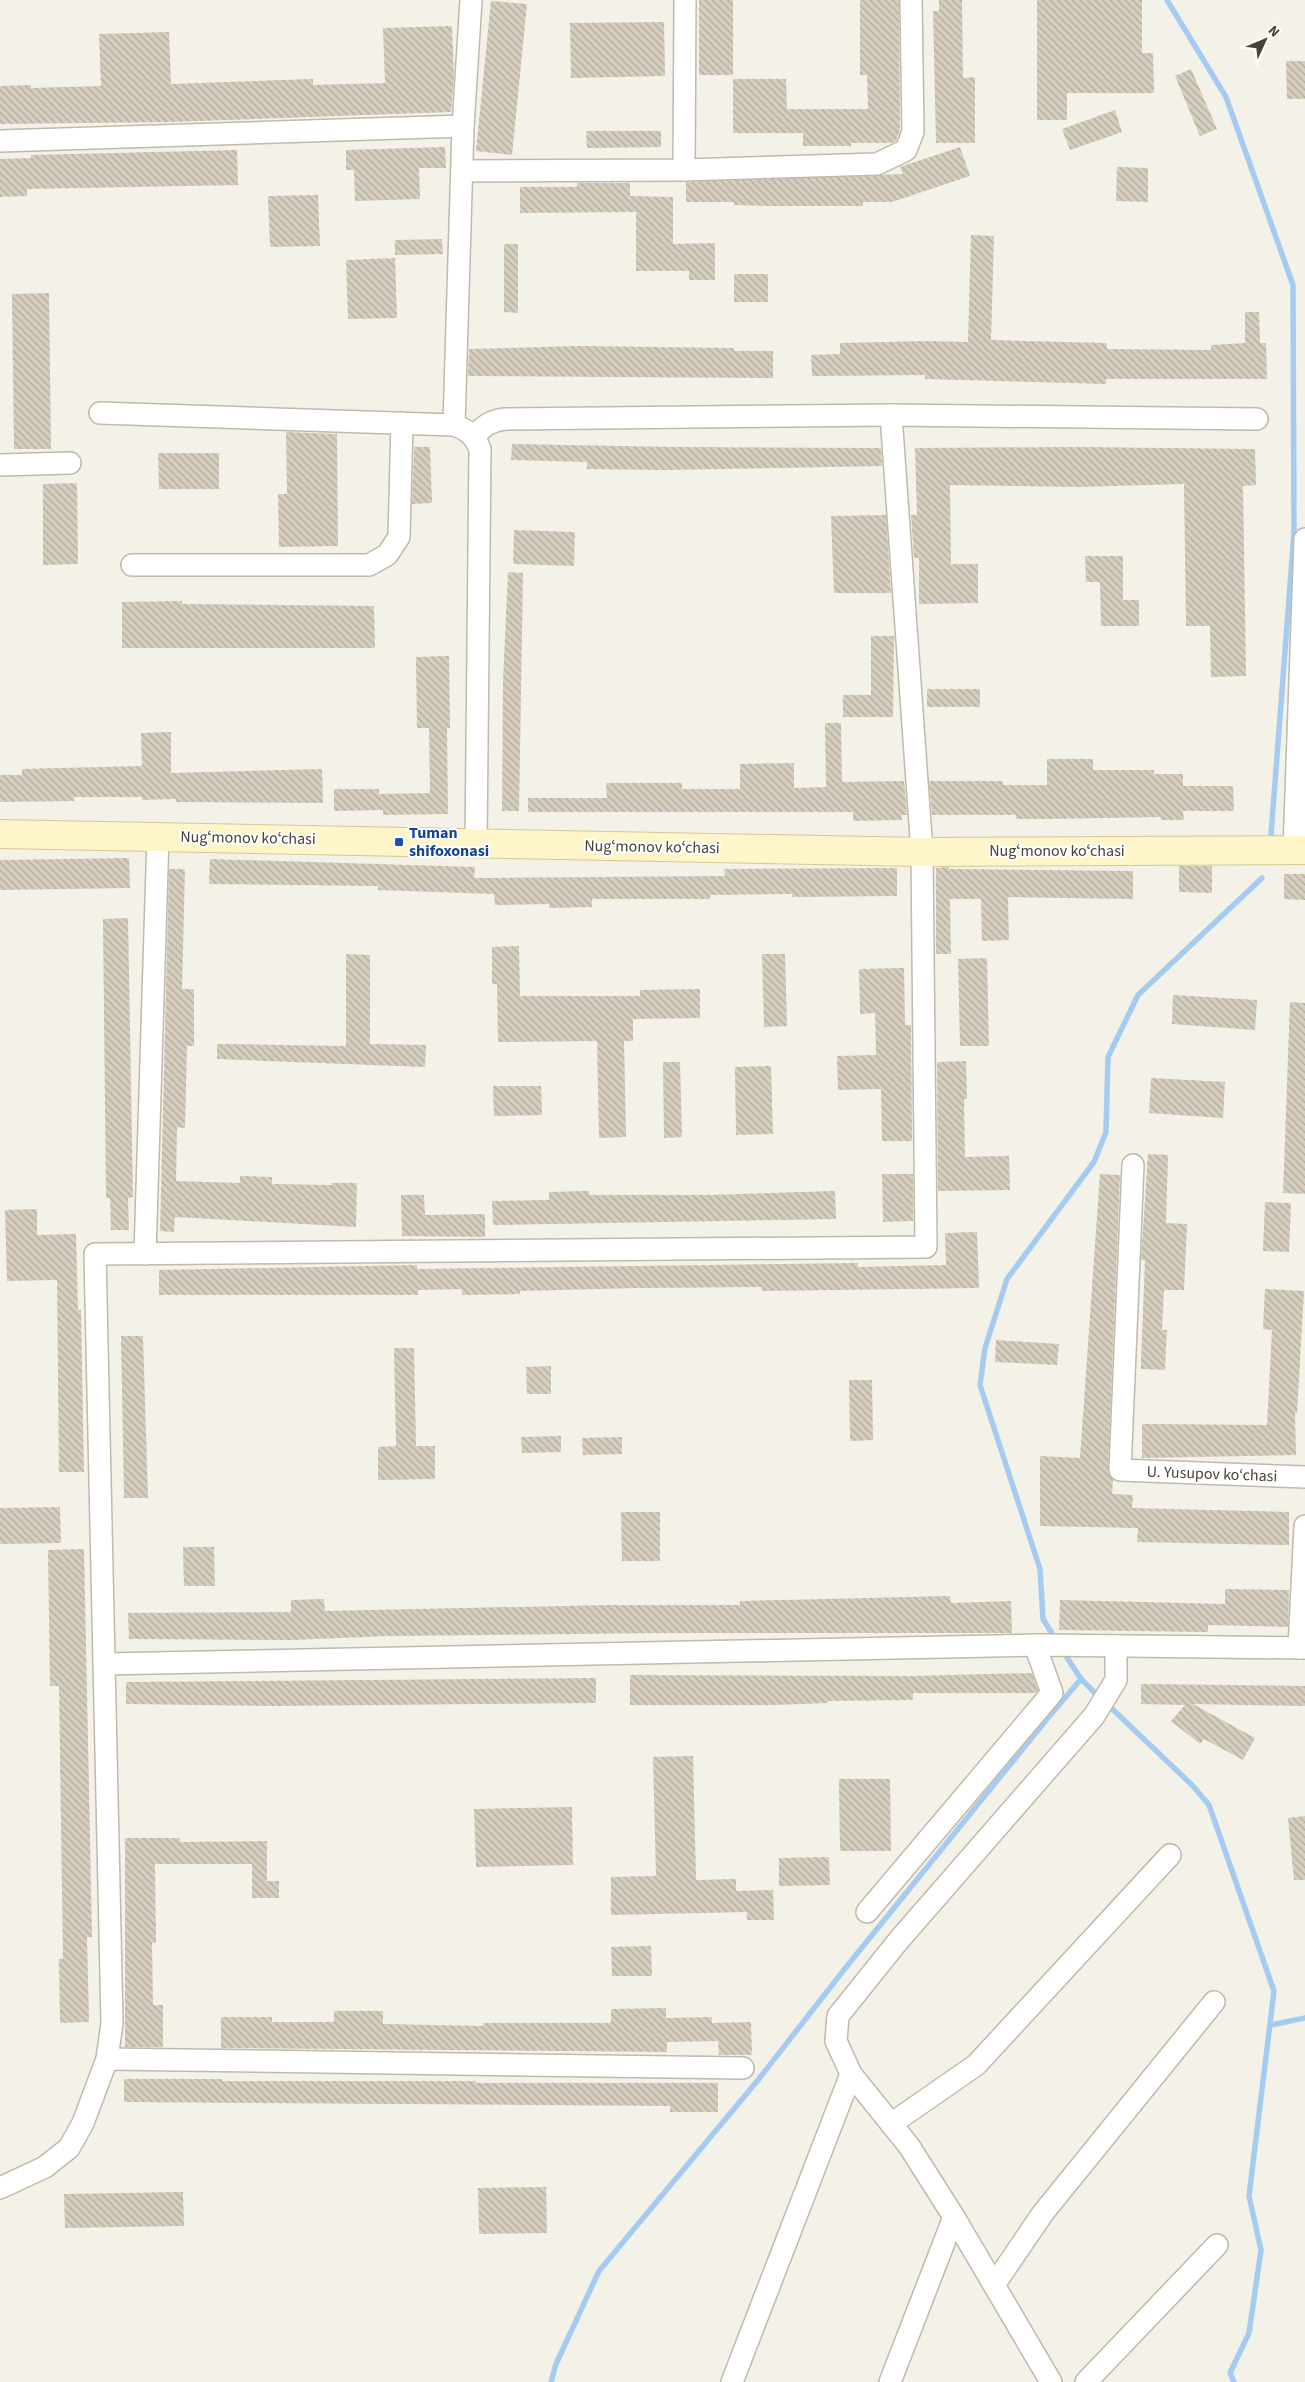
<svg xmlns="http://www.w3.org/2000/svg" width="1305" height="2382" font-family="'Source Sans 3',sans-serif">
	<defs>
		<pattern id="building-back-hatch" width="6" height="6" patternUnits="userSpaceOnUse" patternTransform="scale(1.25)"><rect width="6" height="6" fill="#d6cebe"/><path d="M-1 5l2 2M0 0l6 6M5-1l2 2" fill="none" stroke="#b0a99b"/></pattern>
	</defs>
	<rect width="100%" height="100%" fill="#f4f1e8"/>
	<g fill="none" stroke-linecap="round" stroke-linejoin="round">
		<g stroke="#a5ccf0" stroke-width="5.5">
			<polyline points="1167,0 1226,97 1293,285 1294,533 1271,835"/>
			<polyline points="1056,1640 1043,1619 1040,1569 980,1385 985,1348 1007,1279 1094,1162 1106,1132 1108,1057 1138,995 1262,878"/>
			<polyline points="1081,1679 1099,1697"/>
			<polyline points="1106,1703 1193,1786 1209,1805 1274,1991 1249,2196 1261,2250 1249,2333 1230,2373 1234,2382"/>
			<polyline points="1271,2025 1305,2018"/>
			<polyline points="551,2382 556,2364 599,2271 758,2080 847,1966 1047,1719 1081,1679 1062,1650"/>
		</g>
	</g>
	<g fill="url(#building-back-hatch)">
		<rect x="699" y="0" width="34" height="75"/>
		<polygon points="860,0 899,0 900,130 896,141 891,143 851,143 851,146 803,146 803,133 733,133 733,79 786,79 787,109 868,109 867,75 860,75"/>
		<polygon points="939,0 962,0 963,78 975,77 975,143 936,143 933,11 939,11"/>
		<polygon points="1037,0 1142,0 1142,53 1153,53 1154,93 1067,93 1067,120 1037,120"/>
		<polygon points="491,1 527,4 512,155 476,151"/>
		<polygon points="664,22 665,76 571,78 570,23"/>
		<polygon points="452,26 454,76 451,112 170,122 0,124 0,86 31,85 31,88 101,86 99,34 169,32 171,84 313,79 313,85 385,83 383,28"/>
		<polygon points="1286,61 1305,61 1305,99 1287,99"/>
		<polygon points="1191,69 1217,129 1200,136 1175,76"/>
		<polygon points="1115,110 1122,132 1070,150 1062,129"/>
		<polygon points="586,131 661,131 661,147 587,148"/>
		<polygon points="445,147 446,168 419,168 420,199 355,201 354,170 346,170 346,150"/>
		<polygon points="960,147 970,176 892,202 863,202 863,206 770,206 734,205 734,202 686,202 686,182 903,174 900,167"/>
		<polygon points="237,150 238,185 27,189 27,196 0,197 0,159 31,158 31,155"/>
		<polygon points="1117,167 1148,168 1148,202 1116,201"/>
		<polygon points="577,183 630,183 630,196 673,197 673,244 715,243 715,280 689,280 689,271 636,271 636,212 520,213 520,187 577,187"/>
		<polygon points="318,195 320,246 270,247 268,196"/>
		<polygon points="971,235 994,236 991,340 1107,343 1107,349 1211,350 1211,345 1245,343 1245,312 1259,312 1260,343 1266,343 1267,379 1106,379 1106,384 925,379 925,375 812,376 811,355 840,354 840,343 926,341 968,342"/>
		<polygon points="442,239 443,254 395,255 395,240"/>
		<polygon points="504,244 518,244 518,313 504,312"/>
		<polygon points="395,258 397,318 348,319 346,260"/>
		<rect x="734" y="274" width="34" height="28"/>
		<polygon points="49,293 51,449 14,449 12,294"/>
		<polygon points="580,346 734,348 734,351 773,351 773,378 468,376 469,349"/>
		<polygon points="286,432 337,434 338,546 279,547 278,494 287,494"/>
		<polygon points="512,444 676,447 881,448 882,466 662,470 587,469 587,462 511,460"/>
		<polygon points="414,447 430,447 432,503 412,504"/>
		<polygon points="1079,447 1255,449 1256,485 1243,486 1246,676 1211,677 1210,626 1186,626 1184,484 1079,487 950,485 951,564 978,564 978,603 919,604 919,558 914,558 911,515 917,515 915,448"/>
		<polygon points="158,453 219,453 219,489 159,489"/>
		<polygon points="77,483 78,564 43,565 43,484"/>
		<polygon points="886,515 891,593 834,593 831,516"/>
		<polygon points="514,530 575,532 574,566 513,564"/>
		<polygon points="1085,556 1123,556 1123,600 1139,600 1139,626 1101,626 1100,582 1086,582"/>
		<polygon points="508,572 523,573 519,811 502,811 503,681"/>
		<polygon points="182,601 182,604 374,606 375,648 122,648 122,602"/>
		<polygon points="871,636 894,636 893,717 843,717 843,695 871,695"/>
		<polygon points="449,656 450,728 447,728 448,814 383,815 383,810 334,811 334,789 379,789 379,794 430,793 429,728 417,728 416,657"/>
		<rect x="927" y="689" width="53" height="18"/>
		<polygon points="825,723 841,723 842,782 904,781 907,815 901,815 902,820 853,821 853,812 528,812 528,798 607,798 606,783 682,783 682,789 740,789 740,764 794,763 794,788 826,787"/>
		<polygon points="171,732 171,773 322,769 323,803 176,802 176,799 142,800 142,797 74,797 74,801 0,802 0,775 22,775 22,769 142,766 141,733"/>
		<polygon points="1047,759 1093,759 1093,770 1154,770 1154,774 1183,774 1183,786 1233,786 1234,811 1183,811 1184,820 1161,820 1161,817 1048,819 1016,819 1016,815 932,815 929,781 1003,781 1003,785 1047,785"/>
		<polygon points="129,858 130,888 0,890 0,860"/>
		<polygon points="210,859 475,867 474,878 725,876 724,869 897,868 897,896 792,897 792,894 710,895 710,899 592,899 592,907 549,908 549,904 495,905 494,894 378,890 378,886 209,884"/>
		<polygon points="1179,866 1212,866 1212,893 1179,892"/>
		<polygon points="949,867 949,869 1133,871 1133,899 1008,897 1009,940 982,941 981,899 950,899 951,954 936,954 936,868"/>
		<polygon points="169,869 185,869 182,989 194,989 194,1046 187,1046 185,1128 177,1127 176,1181 240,1183 240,1176 272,1177 272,1184 332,1185 332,1183 357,1183 356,1227 175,1217 174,1232 160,1231"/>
		<polygon points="1284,874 1305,874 1305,900 1284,899"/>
		<polygon points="128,918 133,1197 128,1198 129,1230 111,1230 110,1198 106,1198 103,919"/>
		<polygon points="519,946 520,996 640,996 640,990 700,989 700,1018 633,1019 633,1041 624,1041 626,1137 599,1138 597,1041 498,1042 497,984 492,984 492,947"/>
		<polygon points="346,954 370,955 370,1044 426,1045 425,1067 217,1059 217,1044 346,1046"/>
		<polygon points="762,954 785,954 787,1026 764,1027"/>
		<polygon points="987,958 989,1046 960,1046 958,959"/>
		<polygon points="904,968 905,1025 911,1025 912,1141 882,1141 881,1089 838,1090 837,1056 876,1055 875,1013 860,1014 859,969"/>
		<polygon points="1173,995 1257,1000 1255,1030 1172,1024"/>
		<polygon points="1290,1002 1305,1003 1305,1194 1283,1193"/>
		<polygon points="966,1061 967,1099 964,1099 965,1157 1009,1156 1010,1190 938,1191 937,1062"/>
		<polygon points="663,1062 680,1062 682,1137 664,1138"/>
		<polygon points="771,1066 773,1134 736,1135 735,1067"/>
		<polygon points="1151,1078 1225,1082 1223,1118 1149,1113"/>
		<polygon points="493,1086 541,1086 542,1115 494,1116"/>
		<polygon points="1148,1154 1168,1155 1166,1223 1187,1224 1184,1290 1164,1290 1162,1330 1167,1330 1165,1370 1141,1369 1141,1361 1145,1260 1141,1260"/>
		<polygon points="882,1174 913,1174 913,1221 883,1222"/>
		<polygon points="1100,1174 1120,1175 1108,1469 1113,1480 1112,1494 1133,1495 1132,1508 1289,1512 1289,1545 1137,1542 1138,1528 1040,1526 1040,1456 1080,1458"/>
		<polygon points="589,1191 589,1195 710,1195 835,1191 836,1219 493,1225 492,1201 549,1200 549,1192"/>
		<polygon points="401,1195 424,1195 425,1215 485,1214 485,1237 402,1236"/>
		<polygon points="1265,1202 1291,1203 1289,1252 1263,1251"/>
		<polygon points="37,1209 37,1235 76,1234 78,1310 81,1310 84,1472 59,1472 57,1280 7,1281 5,1210"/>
		<polygon points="977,1232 979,1288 762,1291 762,1287 637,1288 520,1291 520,1294 462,1295 462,1289 418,1290 418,1295 159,1295 159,1270 417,1265 417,1269 858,1263 858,1267 946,1265 945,1233"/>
		<polygon points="1265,1289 1304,1291 1297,1413 1295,1413 1296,1455 1142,1458 1142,1424 1267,1425 1272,1330 1263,1329"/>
		<polygon points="121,1336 143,1336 148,1498 124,1498"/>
		<polygon points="996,1340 1059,1344 1057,1365 995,1362"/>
		<polygon points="394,1348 414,1348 416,1446 435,1446 435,1479 378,1480 378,1447 396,1446"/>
		<polygon points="551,1366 551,1394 527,1394 526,1367"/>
		<polygon points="849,1380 872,1380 873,1440 850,1441"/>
		<polygon points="561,1436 561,1452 522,1453 521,1437"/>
		<polygon points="622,1437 622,1454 583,1455 582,1438"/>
		<polygon points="60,1507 61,1543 0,1544 0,1508"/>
		<polygon points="621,1512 660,1512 660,1561 622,1561"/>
		<polygon points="183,1547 214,1547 215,1586 184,1586"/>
		<polygon points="84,1549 92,1937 87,1937 89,2022 60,2023 59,1959 63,1959 59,1686 50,1686 48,1550"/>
		<polygon points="1225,1589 1289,1590 1288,1627 1208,1625 1208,1632 1059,1630 1060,1600 1225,1604"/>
		<polygon points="950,1596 951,1603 1011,1601 1012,1633 661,1633 388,1636 292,1640 129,1639 128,1613 291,1612 291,1600 324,1599 325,1611 609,1605 740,1605 740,1601"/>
		<polygon points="1032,1673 1038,1690 1036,1693 913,1693 913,1700 828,1701 828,1703 773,1705 630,1705 630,1675 913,1676"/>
		<polygon points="596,1678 596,1703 272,1706 126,1704 126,1682"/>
		<polygon points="1141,1684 1305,1686 1305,1706 1193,1704 1255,1738 1243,1760 1204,1739 1200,1744 1171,1721 1185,1705 1141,1704"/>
		<polygon points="693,1756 696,1880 736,1879 736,1891 773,1890 774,1920 747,1920 747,1912 611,1915 611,1877 656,1876 653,1757"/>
		<polygon points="839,1779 890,1779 891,1851 840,1851"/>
		<polygon points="572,1807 573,1865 476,1867 474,1809"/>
		<polygon points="1305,1816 1305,1880 1294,1880 1288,1818"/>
		<polygon points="125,1838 180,1838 180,1842 267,1841 267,1881 279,1881 279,1898 252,1898 252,1864 155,1864 156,1943 152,1943 153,2005 163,2005 163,2047 125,2047"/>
		<polygon points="829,1857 830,1885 779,1886 779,1858"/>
		<polygon points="651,1946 652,1976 612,1976 611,1947"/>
		<polygon points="666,2008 666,2018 712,2017 712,2023 751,2022 752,2055 719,2055 718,2041 667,2042 667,2052 221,2048 221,2017 272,2017 272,2022 334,2022 334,2011 383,2011 383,2024 483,2026 483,2023 611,2023 611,2009"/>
		<polygon points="124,2079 222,2079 222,2081 476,2081 476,2083 718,2083 718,2112 670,2112 670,2106 124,2102"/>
		<polygon points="546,2187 547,2233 479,2234 478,2188"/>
		<polygon points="183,2192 184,2226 65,2228 64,2194"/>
	</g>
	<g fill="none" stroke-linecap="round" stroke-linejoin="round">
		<defs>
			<g id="minor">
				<polyline points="0,141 463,126"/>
				<polyline points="684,170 685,0"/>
				<polyline points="462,171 684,170 877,164 906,150 913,132 911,0"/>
				<path d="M100 413 454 425C468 430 474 435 480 449L476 844"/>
				<polyline points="454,425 463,126 471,0"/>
				<path d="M475 436C484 425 491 421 505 419L891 415 1257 419"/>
				<polyline points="0,465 70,463"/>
				<polyline points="132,565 369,565 387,555 399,537 402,423"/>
				<polyline points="1294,850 1305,539"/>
				<polyline points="1133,1165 1120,1470 1305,1477"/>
				<polyline points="145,1254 158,836"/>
				<polyline points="1299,1648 1305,1526"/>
				<polyline points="104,1664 1041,1645 1305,1648"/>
				<polyline points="867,1912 1052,1693 1035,1645"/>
				<polyline points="107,2059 743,2068"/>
				<polyline points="891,2124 976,2065 1170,1855"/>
				<polyline points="0,2188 45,2167 69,2148 83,2123 107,2059 112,2023 95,1254 926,1247 922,852 891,415"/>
				<polyline points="994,2285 1043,2213 1214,2002"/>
				<polyline points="732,2382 851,2074"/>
				<polyline points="890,2382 954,2217"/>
				<polyline points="1051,2382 954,2217 909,2146 851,2074 836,2041 838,2016 899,1940 1094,1716 1116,1680 1116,1646"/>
				<polyline points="1086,2382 1217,2245"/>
			</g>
			<polyline id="secondary" points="0,834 922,852 1305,850"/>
		</defs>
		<use href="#minor" stroke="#c0baab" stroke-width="24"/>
		<use href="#secondary" stroke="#d4c899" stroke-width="30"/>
		<use href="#minor" stroke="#fff" stroke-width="21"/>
		<use href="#secondary" stroke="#fef5c8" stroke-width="28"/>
	</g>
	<rect fill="#1a4fb4" stroke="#fff" stroke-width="2" x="394" y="837" width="10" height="10" rx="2.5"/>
	<g text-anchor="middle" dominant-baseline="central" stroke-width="4" stroke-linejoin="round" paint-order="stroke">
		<g font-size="16" font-weight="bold" fill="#164399" stroke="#fff" text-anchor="start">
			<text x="409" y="833">Tuman<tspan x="409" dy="18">shifoxonasi</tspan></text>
		</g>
		<g font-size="16" fill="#484237" stroke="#fff">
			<text transform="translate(248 838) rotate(1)">Nugʻmonov koʻchasi</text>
			<text transform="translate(652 847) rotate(1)">Nugʻmonov koʻchasi</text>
			<text x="1057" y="851">Nugʻmonov koʻchasi</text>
			<text transform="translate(1212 1474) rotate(2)">U. Yusupov ko‘chasi</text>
		</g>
	</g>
	<g transform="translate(1265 40) rotate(46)" stroke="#ffffff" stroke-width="4" paint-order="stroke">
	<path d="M0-4L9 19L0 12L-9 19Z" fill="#484237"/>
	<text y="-8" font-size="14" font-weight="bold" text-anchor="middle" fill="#484237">N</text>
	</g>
</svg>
